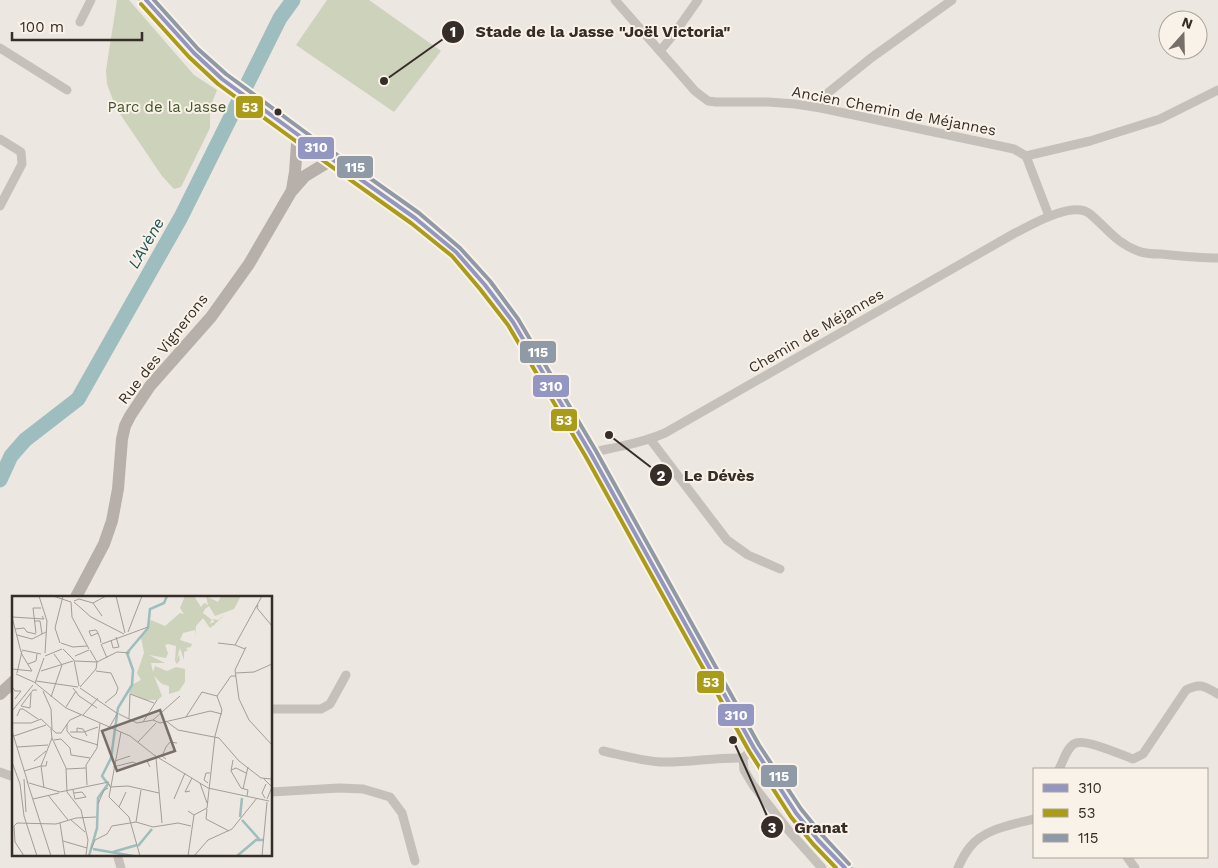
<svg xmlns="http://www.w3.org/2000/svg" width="1218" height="868" font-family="'Work Sans',sans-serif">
	<rect width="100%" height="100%" fill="#ede7e1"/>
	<g fill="#cdd2bb">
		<polygon points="117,0 129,0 194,75 217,90 210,108 210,128 181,187 174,189 162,176 116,108 107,84 106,70"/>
		<polygon points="327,0 369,0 441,51 394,112 296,45"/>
	</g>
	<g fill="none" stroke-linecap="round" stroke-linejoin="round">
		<polyline stroke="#9dbdbe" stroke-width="15" points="0,480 11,456 25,440 78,399 181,217 280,18 293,0"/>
		<g stroke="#c6c0ba" stroke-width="9">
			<polyline points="615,0 695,91 708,101 716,102 768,102 795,104 821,108 1014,149 1026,156 1049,216"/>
			<polyline points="80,22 91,0"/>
			<polyline points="0,48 67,90"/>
			<polyline points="660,51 674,34 698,0"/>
			<polyline points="821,108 824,96 871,58 952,0"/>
			<polyline points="0,139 21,152 22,164 0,206"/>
			<polyline points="1026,156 1090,141 1160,119 1218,90"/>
			<polyline points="650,439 727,540 748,555 780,569"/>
			<path d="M591 454C601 449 611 449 622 446 636 443 651 439 665 433L1015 233C1031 225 1073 200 1090 214 1107 228 1116 243 1138 251 1145 254 1153 254 1161 254 1180 256 1199 258 1218 258"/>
			<polyline points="271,709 321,709 330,704 346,675"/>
			<polyline points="754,748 743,758 744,770 753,785 789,831 822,868"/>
			<path d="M603 751C621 755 642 761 661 762 688 763 715 757 743 758"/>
			<path d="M1059 769C1063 762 1067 746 1076 743 1086 739 1122 755 1133 759L1143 754 1186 690C1201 682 1205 687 1218 694"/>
			<polyline points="0,772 14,777"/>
			<polyline points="271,792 339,788 363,789 390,797 402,813 415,861"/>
			<polyline points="117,854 121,868"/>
			<polyline points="1127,857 1135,868"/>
			<path d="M958 868C961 861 965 853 970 847 984 829 1013 824 1034 819"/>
		</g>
		<g stroke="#b7b0aa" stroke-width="12">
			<polyline points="292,190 295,172 297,144 301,137"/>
			<polyline points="76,597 104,544 112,521 118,489 122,439 125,426 130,416 150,386 211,317 249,264 291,192 305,176 333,159"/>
			<polyline points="0,694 14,681"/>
		</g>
		<polyline stroke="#b4aea9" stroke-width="15" points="146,0 194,53 222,79 301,137 333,159 415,218 456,252 485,285 513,322 591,454 754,748 796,813 818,840 845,868"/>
		<defs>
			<polyline id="bus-1" points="146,0 194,53 222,79 301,137 415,218 456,252 485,285 513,322 591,454 754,748 796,813 818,840 845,868"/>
			<polyline id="bus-2" points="141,4 189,57 218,84 297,142 411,223 452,256 480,289 508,325 586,457 749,751 791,817 813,844 836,868"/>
			<polyline id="bus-3" points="154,0 198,49 226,74 305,132 419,213 460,248 490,281 518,319 596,451 759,745 801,809 823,836 849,864"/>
		</defs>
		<use href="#bus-1" stroke="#f9f2e8" stroke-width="8"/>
		<use href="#bus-2" stroke="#f9f2e8" stroke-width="8"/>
		<use href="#bus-3" stroke="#f9f2e8" stroke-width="8"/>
		<use href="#bus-1" stroke="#9296c1" stroke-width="4"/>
		<use href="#bus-2" stroke="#aa9b19" stroke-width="4"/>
		<use href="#bus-3" stroke="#8f9aa6" stroke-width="4"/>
	</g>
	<circle fill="#372d28" stroke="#f9f2e8" stroke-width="2" cx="278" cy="112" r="4.5"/>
	<g text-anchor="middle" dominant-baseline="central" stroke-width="4" stroke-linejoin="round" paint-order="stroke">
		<g font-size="15" fill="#45552c" stroke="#f9f2e8">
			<text x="167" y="107">Parc de la Jasse</text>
		</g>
		<g font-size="15" fill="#372d28" stroke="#f9f2e8">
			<text transform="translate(894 111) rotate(11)">Ancien Chemin de Méjannes</text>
			<text transform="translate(816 331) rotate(-30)">Chemin de Méjannes</text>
			<text transform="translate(163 349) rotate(-52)">Rue des Vignerons</text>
		</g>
		<g font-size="16" font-style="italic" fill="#1e5358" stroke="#f9f2e8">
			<text transform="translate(146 243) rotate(-60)">L'Avène</text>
		</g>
	</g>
	<g transform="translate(12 596)">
		<rect width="260" height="260" fill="#ede7e1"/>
		<path d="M173 0H182L189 11 192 7 196 9 194 0 206 6 209 0H229L222 13 203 20 197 10 193 13 191 17 200 24 197 28 202 26 201 23 206 24 213 18 202 29 198 32 191 22 184 30 183 41V34L171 37 168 44 180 48 179 51 174 52 176 54 172 56V64L168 52 164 65 167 58 168 64 165 68 163 65 164 50 156 48 153 49 156 57 154 62 137 59 153 67H139L141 76 143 70 155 75 164 71 173 73V86L167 95 157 98V90L150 88 142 80 150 100 146 104H133L117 97 119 89 129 84 125 77 132 57 129 41 139 24 153 30 168 17 172 18 168 12Z" fill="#cdd2bb"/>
		<path fill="none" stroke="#9dbdbe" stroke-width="2.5" d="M228 221 230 202M230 224 247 243M126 250 140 233M81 253 121 260M101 256 125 249M77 260 85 232 86 202 96 188 90 180 99 162 106 112 120 89 121 74 115 57 136 32 138 13 152 7 155 0M225 260 244 244H251"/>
		<path fill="none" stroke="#a49d97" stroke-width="1" d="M27 0 35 25 33 57M41 0 59 6M104 0 113 37M62 5 67 3 81 7 94 0M59 6 60 21 77 53M62 6 79 21 112 38M81 7 90 20M246 9 245 12 260 30M0 21 32 23 30 20M0 21 9 56M23 25H28L30 38M3 33 12 32 15 36 24 38M116 36 130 0M24 37 21 12H29M86 37 79 40 77 35 84 34 85 35 88 42 89 47M5 39 20 43 34 36M99 44 101 52 107 51 104 41M48 47 43 32 51 0M49 47 61 51 75 50M206 47 223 49M89 48 95 62M90 48 136 31M234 51 223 74 227 103 237 124 260 149M51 53 62 64 67 90M233 53 223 49 250 0M10 54 29 58M9 57 20 75M33 60 50 53M63 60 77 54M63 65 85 66 105 56 118 57M16 68 24 65 25 58M0 73 20 75M29 75 61 65M84 75 99 77 106 92 104 98 93 107M5 77 10 55M224 77 242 76 260 68M4 78 22 86M24 85 66 91M22 86 54 112 118 140 142 159 196 192 257 205M23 87 32 62M68 91 84 73 85 66 78 54M1 92 3 95H9L3 103M61 92 67 100 85 112M68 92 106 118M31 95 39 113 40 133M205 100 219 80H224M39 101 50 69 42 58M54 111 64 95M18 112 9 110 21 94H25M18 112 19 97M0 115 21 89M107 118 125 127 141 124 148 127 174 121 190 96 205 100M71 119 86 102M5 120 8 113H11L26 123M174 121 198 115 210 118M117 123 118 98 142 107M141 124 168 100M154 125 166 134 207 142 227 165 249 182 260 183M131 126 145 104M0 127H19L29 123 44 137M55 128V135L60 141 86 149M97 132 105 118M39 133 40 142 54 172 55 196 69 214 76 244 74 259M0 135 16 187M58 136H72L86 131M65 136V132L71 133 75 140M109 136 97 201 117 221 128 260M44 137H49L58 124 69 119M2 140 34 129M42 144 49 143 58 152 59 159 78 162M126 146 144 127M5 151 36 149M144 162 150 227M154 163 150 160 154 151 158 146 165 147M221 164 219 175 229 192 236 194 235 200M22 165 34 155M103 165 118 160M0 166 8 188 12 220 25 260M101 171 121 166 125 168M138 171 135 165 144 161M54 173 74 172M219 174 224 172 234 177M12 175 29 170 40 142M12 183 14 216M252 183 260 191 255 203M15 185 39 260M17 187 48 196 97 186M188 187 195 207M196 187 192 184 194 177H198M97 188 98 191 116 190 147 197M75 189 74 169 85 152 88 127M32 192 29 170H34L35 165M231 193 236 171M61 194 63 203 74 201 70 196 62 197M178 195 173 196 180 182M36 199 56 224M253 202 250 197 254 188M21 203 47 197M162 203 173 177M86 208 92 194 96 192M107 211 114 196M195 213 194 223 217 235M176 215 182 219 195 212 203 140 210 114 205 100M59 224 73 236M124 226 129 194M48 227 53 260M51 245 75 252M79 253 83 244 95 238 100 230 124 226 141 231 166 227 179 230M12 260 3 246 2 230 5 227 44 228 64 222 84 221M176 260 182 219M182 260 196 244 220 233 245 202M250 260 255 206"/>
		<path fill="#776e69" fill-opacity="0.15" stroke="#776e69" stroke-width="2.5" d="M148 114 163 155 105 175 90 135Z"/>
		<rect width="260" height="260" fill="none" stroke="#372d28" stroke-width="2.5"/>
	</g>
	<path fill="none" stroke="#372d28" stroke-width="2" d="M384 81L453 32M609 435L661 475M733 740L772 827"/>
	<g fill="#372d28" stroke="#f9f2e8" stroke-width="2">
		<circle cx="384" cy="81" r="5"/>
		<circle cx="609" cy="435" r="5"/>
		<circle cx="733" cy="740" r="5"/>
		<circle cx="453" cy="32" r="12"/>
		<circle cx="661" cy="475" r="12"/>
		<circle cx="772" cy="827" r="12"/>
	</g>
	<g font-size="15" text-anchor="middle" font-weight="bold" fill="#fff">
		<text x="453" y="37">1</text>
		<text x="661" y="481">2</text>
		<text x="772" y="833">3</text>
	</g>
	<g font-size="16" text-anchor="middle" font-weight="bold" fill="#372d28" stroke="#f9f2e8" stroke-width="4" stroke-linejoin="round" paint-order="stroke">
		<text x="603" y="37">Stade de la Jasse "Joël Victoria"</text>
		<text x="719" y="481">Le Dévès</text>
		<text x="821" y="833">Granat</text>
	</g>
	<g stroke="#f9f2e8" stroke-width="2">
		<rect x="235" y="95" width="29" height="24" rx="5" fill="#aa9b19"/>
		<rect x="297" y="136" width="38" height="24" rx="5" fill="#9296c1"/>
		<rect x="336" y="155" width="38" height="24" rx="5" fill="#8f9aa6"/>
		<rect x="519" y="340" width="38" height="24" rx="5" fill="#8f9aa6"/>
		<rect x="532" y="374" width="38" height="24" rx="5" fill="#9296c1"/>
		<rect x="550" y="408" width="28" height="24" rx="5" fill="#aa9b19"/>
		<rect x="696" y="670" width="29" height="24" rx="5" fill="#aa9b19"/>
		<rect x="717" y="703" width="38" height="24" rx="5" fill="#9296c1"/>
		<rect x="760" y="764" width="38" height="24" rx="5" fill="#8f9aa6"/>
	</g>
	<g font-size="14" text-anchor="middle" font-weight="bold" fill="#fff">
		<text x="250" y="112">53</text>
		<text x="316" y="152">310</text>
		<text x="355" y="172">115</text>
		<text x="538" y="357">115</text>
		<text x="551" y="391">310</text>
		<text x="564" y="425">53</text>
		<text x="711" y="687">53</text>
		<text x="736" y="720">310</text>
		<text x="779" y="781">115</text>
	</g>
	<rect x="1033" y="768" width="175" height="90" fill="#f9f2e8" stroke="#aba39b"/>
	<rect x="1043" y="784" width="25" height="8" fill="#9296c1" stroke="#aba39b"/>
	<text x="1078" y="793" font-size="15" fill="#372d28">310</text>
	<rect x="1043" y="809" width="25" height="8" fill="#aa9b19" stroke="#aba39b"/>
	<text x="1078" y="818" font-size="15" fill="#372d28">53</text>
	<rect x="1043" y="834" width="25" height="8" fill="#8f9aa6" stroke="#aba39b"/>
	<text x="1078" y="843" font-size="15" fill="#372d28">115</text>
	<g transform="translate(1183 35) rotate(20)"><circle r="24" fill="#f9f2e8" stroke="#aba39b"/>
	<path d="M0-4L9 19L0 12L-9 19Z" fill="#776e69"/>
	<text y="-8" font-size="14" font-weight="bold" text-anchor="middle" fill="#372d28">N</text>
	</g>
	<path d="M12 32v8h130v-8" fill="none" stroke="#372d28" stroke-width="2.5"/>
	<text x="20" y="32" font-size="15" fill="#372d28" stroke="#f9f2e8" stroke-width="4" paint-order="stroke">100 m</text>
</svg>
